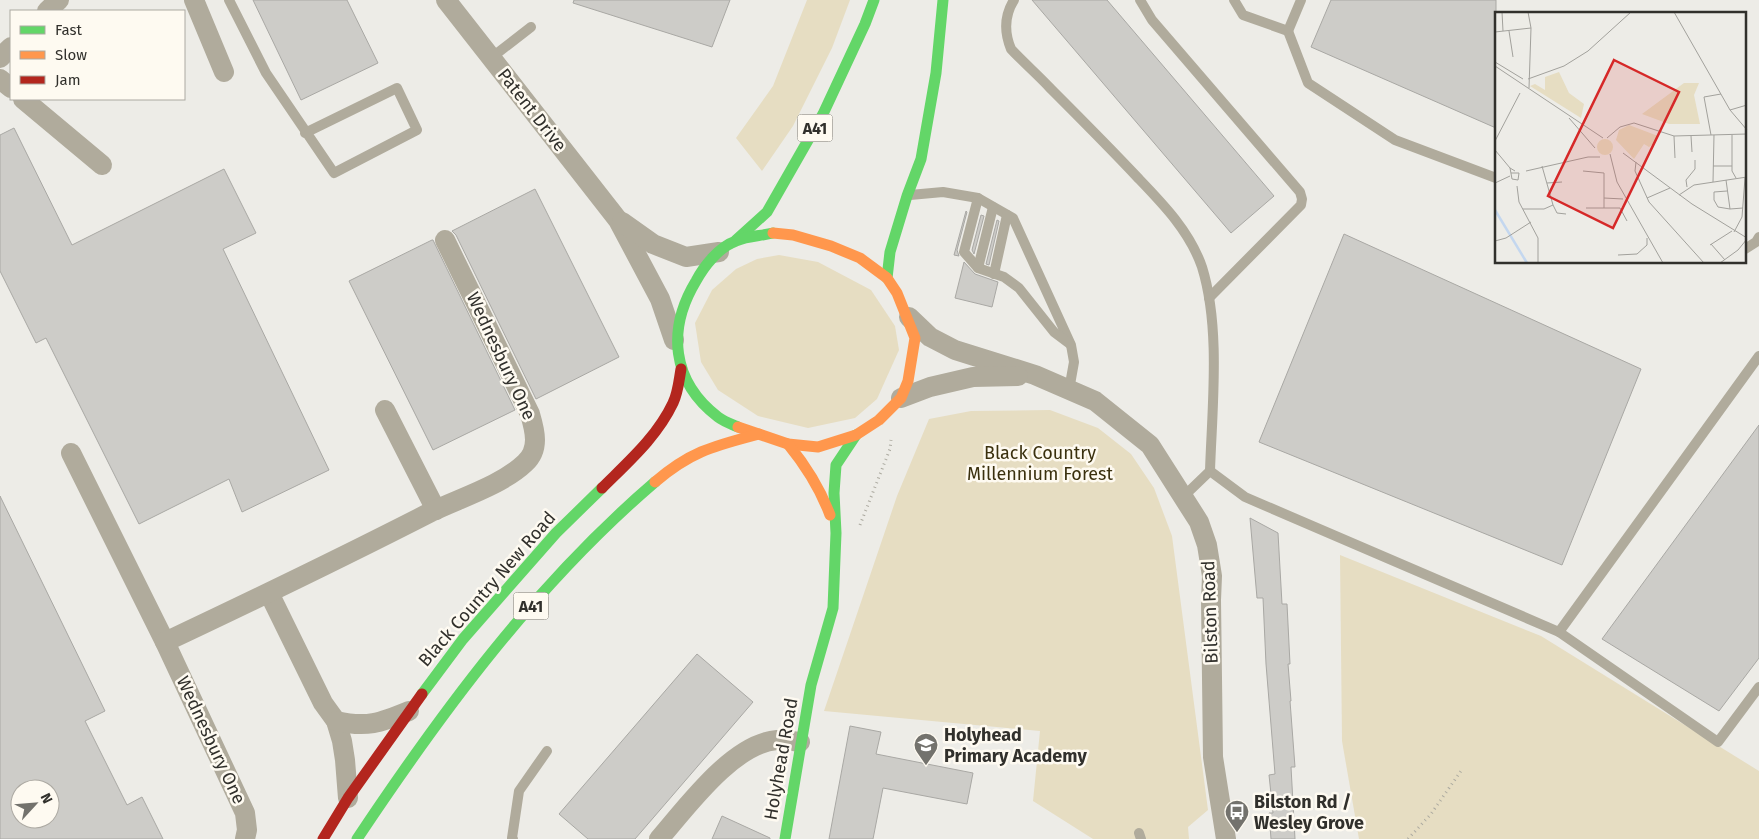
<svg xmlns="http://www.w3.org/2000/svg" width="1759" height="839" font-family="'Fira Sans',sans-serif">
	<rect width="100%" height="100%" fill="#edece7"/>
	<g fill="#e6ddc2">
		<polygon points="807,0 850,0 832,48 793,126 762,171 736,138 773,86"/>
		<polygon points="779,255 818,262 871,290 895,326 899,350 877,399 855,418 808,428 758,416 718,390 701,362 695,323 712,290 736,269 757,259"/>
		<polygon points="1050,410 1098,428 1131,454 1154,488 1172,536 1208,810 1188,827 1189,839 1093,839 1033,801 1040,731 824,711 897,496 929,419 971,411"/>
		<polygon points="1340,555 1541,636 1759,771 1759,839 1359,839 1342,741"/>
	</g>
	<g fill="#cdccc8" stroke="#a9a8a4" fill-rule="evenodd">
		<polygon points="253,0 347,0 378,63 301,100"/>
		<polygon points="574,0 730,0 712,47 573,3"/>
		<polygon points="1032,0 1107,0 1274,196 1231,233"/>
		<polygon points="1331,0 1496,0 1496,128 1311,47"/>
		<polygon points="14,128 72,245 224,169 256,233 223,249 329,470 242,512 229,479 139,524 46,338 36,343 0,271 0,135"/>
		<polygon points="535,189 619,357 536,399 456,235 452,231"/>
		<polygon points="966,211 967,212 957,250 959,256 954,255"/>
		<polygon points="981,215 984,216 974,254 972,250"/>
		<polygon points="997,220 999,221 989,265 986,264"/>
		<polygon points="1344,234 1641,369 1562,565 1259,442"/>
		<polygon points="432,240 433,240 515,410 433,450 349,281"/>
		<polygon points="964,262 975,274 998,282 992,307 955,298"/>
		<polygon points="1759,425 1759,658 1719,711 1602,639"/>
		<path d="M0 496 105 711 85 721 127 805 142 797 163 839H0ZM20 789H50V819H20Z"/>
		<polygon points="1250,518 1278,533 1282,604 1287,604 1290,664 1288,664 1291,701 1290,701 1295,767 1291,767 1295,839 1271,839 1269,813 1273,813 1269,775 1275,774 1266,664 1263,598 1257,598"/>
		<polygon points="697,654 753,702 635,839 588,839 559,814"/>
		<polygon points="850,726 881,732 876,754 973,773 967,804 883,788 873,839 829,839"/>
		<polygon points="722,816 770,838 770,839 712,839"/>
	</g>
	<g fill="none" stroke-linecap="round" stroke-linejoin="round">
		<g stroke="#acaaa0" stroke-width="3" stroke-dasharray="1 4" stroke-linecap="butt">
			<polyline points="860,525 890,449 891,440"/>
			<polyline points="1408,839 1431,814 1463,768"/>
		</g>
		<g stroke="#b0ab9c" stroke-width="10">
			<polyline points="229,0 266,73 334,173 417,130 397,88 305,133"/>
			<path d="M1014 0C1004 16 1004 32 1011 49 1024 63 1038 75 1051 89 1081 119 1110 148 1139 179 1164 205 1190 232 1202 267 1221 328 1212 408 1210 471"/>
			<polyline points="1140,0 1152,20 1300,192 1302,199 1301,205 1209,298"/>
			<polyline points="1234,0 1243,15 1288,31 1301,0"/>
			<polyline points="1288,31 1308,83 1395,140 1496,178"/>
			<polyline points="491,58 531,27"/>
			<polyline points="910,195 943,192 978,198 1013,218 1071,345 1074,362 1069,390"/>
			<polyline points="978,198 964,252 978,268 1004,277 1019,288 1054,332 1070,344"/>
			<polyline points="1745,249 1756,242 1759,237"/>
			<polyline points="978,268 993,207"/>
			<polyline points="994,274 1007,215"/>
			<polyline points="1183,497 1210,471 1245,497 1559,632 1759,356"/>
			<polyline points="1559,632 1718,742 1759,687"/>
			<polyline points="1139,833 1141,839"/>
			<polyline points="513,839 512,838 519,791 547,751"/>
		</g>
		<g stroke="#b0ab9c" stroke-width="20">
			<polyline points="194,0 224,72"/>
			<polyline points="446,0 618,220 660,299 674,340"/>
			<polyline points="47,11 59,0"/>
			<polyline points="0,58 11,47"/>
			<polyline points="0,79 11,88"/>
			<polyline points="23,99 102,165"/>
			<polyline points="622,222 653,244 686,257 719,252"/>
			<polyline points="909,317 930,337 955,350 1035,375 1095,401 1150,445 1199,522 1207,545 1212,576 1211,600 1213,757 1226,839"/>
			<polyline points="901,398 930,387 973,377 1018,376"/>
			<polyline points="385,410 436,510"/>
			<polyline points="71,453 165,642 245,813 247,830 245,839"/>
			<polyline points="269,593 323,703 336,721 342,741 345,760 348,798"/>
			<path d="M165 642C254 600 343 557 431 512 460 498 502 485 525 463 540 449 535 431 530 414L445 240"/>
			<path d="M336 721C367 728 380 723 409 711"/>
			<path d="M659 839C686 808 733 743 777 740 785 740 793 741 800 742"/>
		</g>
		<g stroke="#63d668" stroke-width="11">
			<polyline points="736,240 767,212 823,114 865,24 874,0"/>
			<polyline points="887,278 890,252 907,196 921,159 936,73 943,0"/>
			<path d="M738 427C731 424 723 421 718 417 671 381 667 329 696 281 704 266 719 247 736 241 747 236 761 236 773 233"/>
			<polyline points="422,694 463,639 556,533 602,488"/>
			<path d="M357 839C443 710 536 584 655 482"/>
			<polyline points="785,839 811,685 833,608 836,533 834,493 836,465 856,435"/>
		</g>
		<g stroke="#ff974d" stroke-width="11">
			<polyline points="738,427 788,444 818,447 856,435 879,420 901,398 908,381 915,338 897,293 887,278 860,258 831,246 793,235 773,233"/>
			<path d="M788 444C806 466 820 488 830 515"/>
			<path d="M655 482C691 451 714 446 759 434"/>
		</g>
		<g stroke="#b3261e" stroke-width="11">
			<path d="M602 488C628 462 657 437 673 403 678 393 679 380 681 369"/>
			<polyline points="323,839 348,798 422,694"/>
		</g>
	</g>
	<defs>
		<symbol id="school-pin" viewBox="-11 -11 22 30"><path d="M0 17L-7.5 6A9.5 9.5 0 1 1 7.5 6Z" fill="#73726d" stroke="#fefaf1"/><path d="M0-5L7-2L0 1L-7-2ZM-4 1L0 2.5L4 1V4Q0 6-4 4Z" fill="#fff"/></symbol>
		<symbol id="bus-pin" viewBox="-11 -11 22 30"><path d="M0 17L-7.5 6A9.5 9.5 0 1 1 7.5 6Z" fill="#73726d" stroke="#fefaf1"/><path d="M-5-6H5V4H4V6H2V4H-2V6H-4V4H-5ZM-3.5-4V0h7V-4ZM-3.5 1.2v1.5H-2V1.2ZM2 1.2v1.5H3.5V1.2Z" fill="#fff"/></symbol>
	</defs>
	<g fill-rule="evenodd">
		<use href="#school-pin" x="912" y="731" width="28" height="38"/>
		<use href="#bus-pin" x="1223" y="798" width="28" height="38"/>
	</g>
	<g text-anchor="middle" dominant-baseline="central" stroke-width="5" stroke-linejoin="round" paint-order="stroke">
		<g fill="#fefaf1" stroke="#6e6d67" stroke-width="1">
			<rect x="797.5" y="114.5" width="35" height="27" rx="4"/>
			<rect x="513.5" y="592.5" width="35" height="27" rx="4"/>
		</g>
		<g font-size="16" font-weight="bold" fill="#31302c">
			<text x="815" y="128">A41</text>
			<text x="531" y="606">A41</text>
		</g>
		<g font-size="18" fill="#31302c" stroke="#fefaf1">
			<text transform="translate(532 110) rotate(52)">Patent Drive</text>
			<text transform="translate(501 356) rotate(65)">Wednesbury One</text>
			<text transform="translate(487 589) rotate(-49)">Black Country New Road</text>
			<text transform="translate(1210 612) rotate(-92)">Bilston Road</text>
			<text transform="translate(211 740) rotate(65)">Wednesbury One</text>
			<text transform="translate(781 759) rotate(-80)">Holyhead Road</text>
		</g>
		<g font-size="18" fill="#3a300e" stroke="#fefaf1">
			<text x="1040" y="453">Black Country<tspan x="1040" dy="21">Millennium Forest</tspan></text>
		</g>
		<g font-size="18" font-weight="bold" fill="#31302c" stroke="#fefaf1" text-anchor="start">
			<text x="944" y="735">Holyhead<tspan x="944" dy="21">Primary Academy</tspan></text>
			<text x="1254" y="802">Bilston Rd /<tspan x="1254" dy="21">Wesley Grove</tspan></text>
		</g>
	</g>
	<g transform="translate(1495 12)">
		<rect width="251" height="251" fill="#edece7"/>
		<path d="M64 60 74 81 89 92 86 106 35 74 40 72 50 78V65ZM189 71H204L199 83 205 112H174L147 102ZM134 113 163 124 161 130 154 135 149 132 139 147 121 128 124 118ZM102 135a8 8 0 1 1 16 0a8 8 0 1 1-16 0Z" fill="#e6ddc2"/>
		<path fill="none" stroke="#c4d7ef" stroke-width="2.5" d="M0 198 32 251"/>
		<path fill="none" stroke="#a2a19c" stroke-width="1" d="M7 0 8 19M33 0 36 16 34 76M179 0 235 98 252 118M14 19 18 45M0 20 36 16M0 50 28 67M0 54 108 126M33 67 69 54 93 39 136 0M235 98 252 93M74 106 100 136M216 123 209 85 226 82M237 123V159L241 166M179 124 180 146M196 124 197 140M112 126 125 115 139 111 179 124 252 122M0 129 25 81M0 138 15 156M128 141 197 192 252 226M115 142 122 170 168 251M141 150 140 159 154 190 209 251M47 154 58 193M218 154H237M31 159 93 145H105M88 159 109 161V196M16 161H24L23 168 17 167 15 156 20 159M231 168 235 197 248 196M218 170 219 123M0 171 15 164M52 171 67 170M22 174 24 190 43 226V251M192 175 191 168 200 157V148M232 179 219 180V188L223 195 235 197M184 183 199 173 252 165M109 186 128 187M152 186 175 176M91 196H125L132 209M28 197H49L58 193 62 201 71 202M239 220 247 205 250 166M0 229 11 226 36 210M216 232 230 248M215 233 237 219M123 243 142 242 152 233V226M225 251 243 238 252 227"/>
		<path fill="#d62828" fill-opacity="0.15" stroke="#d62828" stroke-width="2.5" d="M119 48 184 80 118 216 53 184Z"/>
		<rect width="251" height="251" fill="none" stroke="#31302c" stroke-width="2.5"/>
	</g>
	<rect x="10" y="10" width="175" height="90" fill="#fefaf1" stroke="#aca9a2"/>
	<rect x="20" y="26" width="25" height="8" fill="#63d668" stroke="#aca9a2"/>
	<text x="55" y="35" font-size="15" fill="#31302c">Fast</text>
	<rect x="20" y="51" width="25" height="8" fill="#ff974d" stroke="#aca9a2"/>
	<text x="55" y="60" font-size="15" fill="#31302c">Slow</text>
	<rect x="20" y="76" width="25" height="8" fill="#b3261e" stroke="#aca9a2"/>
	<text x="55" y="85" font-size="15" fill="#31302c">Jam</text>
	<g transform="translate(35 804) rotate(64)"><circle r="24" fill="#fefaf1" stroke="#aca9a2"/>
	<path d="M0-4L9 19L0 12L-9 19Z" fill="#73726d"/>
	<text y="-8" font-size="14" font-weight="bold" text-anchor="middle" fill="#31302c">N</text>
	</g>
</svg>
